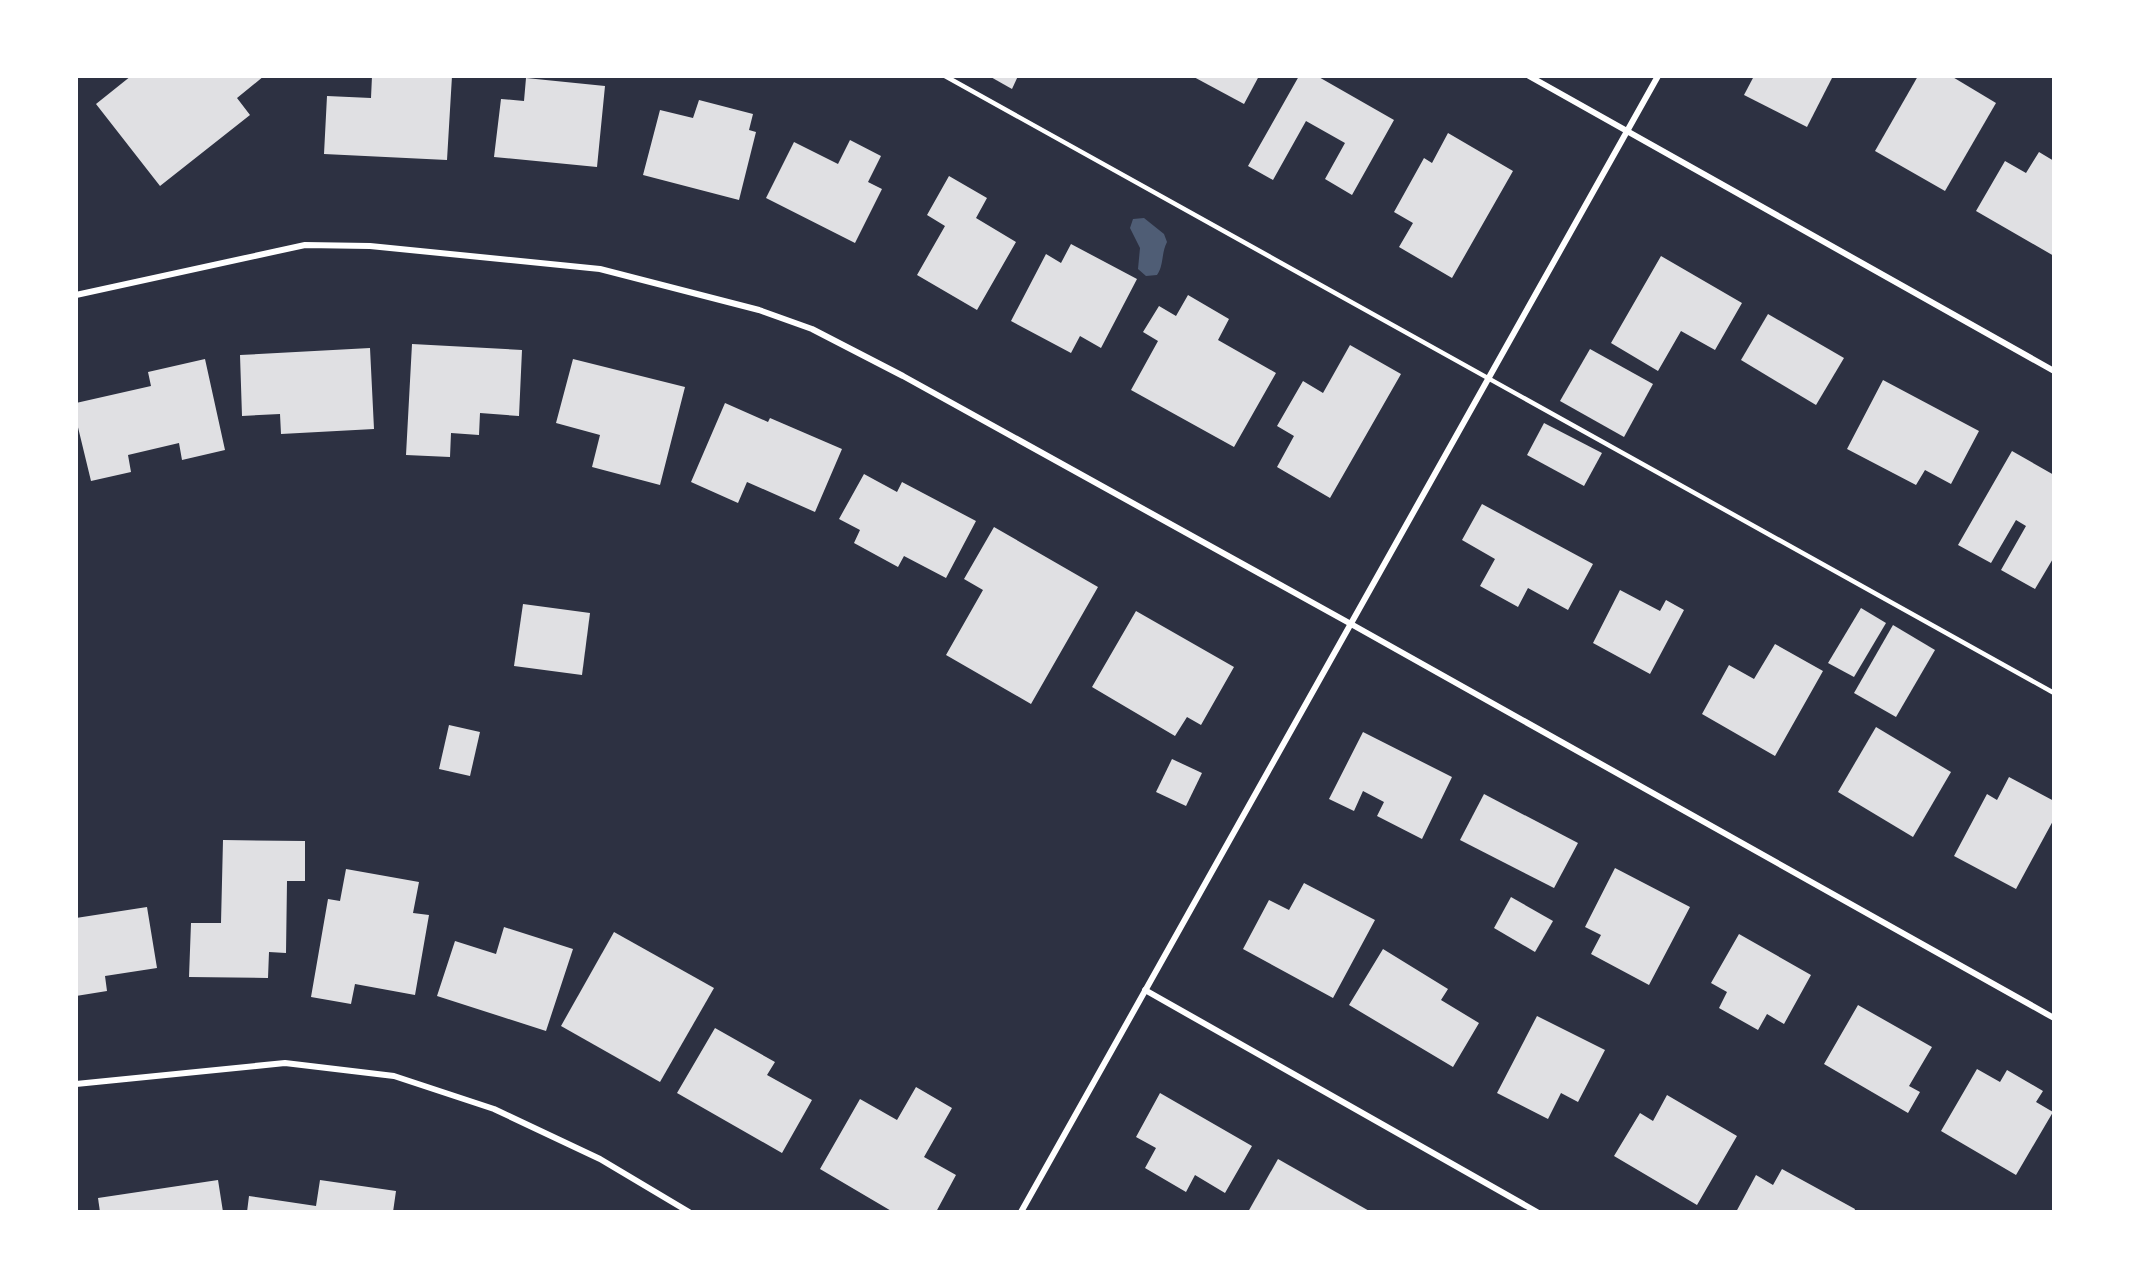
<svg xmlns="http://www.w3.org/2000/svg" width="2130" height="1288" font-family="'IBM Plex Sans',sans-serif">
	<rect width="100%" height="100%" fill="#2d3142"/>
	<path fill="#4f5d75" d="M1144 218 1164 234 1167 242C1161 254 1164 265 1157 275L1146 276 1138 269 1140 248 1130 228 1133 219Z"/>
	<g fill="#e0e0e3">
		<polygon points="131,76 264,76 237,98 250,115 160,186 96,104"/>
		<polygon points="372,76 452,76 447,160 324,154 327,96 371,98"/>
		<polygon points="989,76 1018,76 1012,89"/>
		<polygon points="1192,76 1259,76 1244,104"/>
		<polygon points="1299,76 1317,76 1394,120 1352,195 1325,179 1345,143 1306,121 1273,180 1248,166"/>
		<polygon points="1754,76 1833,76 1807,127 1744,95"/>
		<polygon points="1918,76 1951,76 1996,103 1945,191 1875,151"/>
		<polygon points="526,78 605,86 597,167 494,157 501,99 524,101"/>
		<polygon points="699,100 753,114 749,130 756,132 739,200 643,175 660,110 693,118"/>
		<polygon points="1448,133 1513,171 1452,278 1399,247 1413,223 1394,212 1424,158 1432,163"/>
		<polygon points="850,140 881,156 868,182 882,189 855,243 766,198 794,142 838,164"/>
		<polygon points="2039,152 2054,161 2054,256 1976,211 2005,161 2026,173"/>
		<polygon points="949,176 987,198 976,218 1016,242 977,310 917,275 945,226 927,215"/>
		<polygon points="1071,244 1137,279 1101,348 1080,336 1071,353 1011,321 1046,254 1061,263"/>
		<polygon points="1661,256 1742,303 1715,350 1681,331 1658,371 1611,343"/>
		<polygon points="1188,295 1229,319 1218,340 1276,373 1234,447 1131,390 1158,341 1143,332 1159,306 1176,316"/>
		<polygon points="1768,314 1844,358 1816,405 1741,360"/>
		<polygon points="412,344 522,350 519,416 480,413 479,435 451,433 450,457 406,455"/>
		<polygon points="1350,345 1401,374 1330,498 1277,467 1294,436 1277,426 1303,381 1323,393"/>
		<polygon points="370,348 374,429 281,434 280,414 242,416 240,355"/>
		<polygon points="1590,349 1653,384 1624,437 1560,401"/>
		<polygon points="205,359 225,450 182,460 179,443 128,455 131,472 91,481 76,419 76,403 151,386 148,372"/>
		<polygon points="573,359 685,387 660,485 592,467 600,435 556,423"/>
		<polygon points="1883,380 1979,431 1951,484 1925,470 1916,485 1847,449"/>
		<polygon points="725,403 768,422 770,418 842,449 815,512 747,482 738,503 691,482"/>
		<polygon points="1544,423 1602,453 1584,486 1527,455"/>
		<polygon points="2012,451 2054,475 2054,557 2035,589 2001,570 2026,526 2016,520 1991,563 1958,545"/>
		<polygon points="864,474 897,492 902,482 976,521 946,578 904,556 898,567 854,543 860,530 839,519"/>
		<polygon points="1482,504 1593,564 1568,610 1528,588 1518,607 1480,586 1495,559 1462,540"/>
		<polygon points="994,527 1098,587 1031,704 946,655 983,590 964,579"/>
		<polygon points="1620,590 1660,611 1666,600 1684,610 1650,674 1593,643"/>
		<polygon points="523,604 590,613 582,675 514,666"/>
		<polygon points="1861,608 1886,623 1854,677 1828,663"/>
		<polygon points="1136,611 1234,667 1201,725 1187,717 1175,736 1092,687"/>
		<polygon points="1893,625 1935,650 1896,717 1854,693"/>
		<polygon points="1775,644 1823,671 1775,756 1702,714 1729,665 1754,679"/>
		<polygon points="449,725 480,732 470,776 439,769"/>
		<polygon points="1876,727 1951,772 1913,837 1838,792"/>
		<polygon points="1363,732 1452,777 1422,839 1377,816 1384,802 1363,791 1354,811 1329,799"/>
		<polygon points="1172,759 1202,773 1186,806 1156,792"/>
		<polygon points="2009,777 2054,801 2054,819 2016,889 1954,856 1987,794 1997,800"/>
		<polygon points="1484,794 1578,843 1554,888 1460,840"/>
		<polygon points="223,840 305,841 305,881 287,881 286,953 269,952 268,978 189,977 191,923 221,923"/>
		<polygon points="1615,868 1690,907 1649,985 1591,954 1601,935 1585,927"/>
		<polygon points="346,869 419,882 413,913 429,915 415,995 355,984 351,1004 311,997 328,899 340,901"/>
		<polygon points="1304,883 1375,920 1333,998 1243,949 1269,900 1289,910"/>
		<polygon points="1511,897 1553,921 1535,952 1494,928"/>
		<polygon points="147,907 157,968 105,976 107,991 76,996 76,918"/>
		<polygon points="504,927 573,949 546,1031 437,996 455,941 496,954"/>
		<polygon points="614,932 714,988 660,1082 561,1026"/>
		<polygon points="1739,934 1811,975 1784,1024 1767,1014 1758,1030 1719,1008 1727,992 1711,983"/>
		<polygon points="1383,949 1448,989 1441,1000 1479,1023 1453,1067 1349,1005"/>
		<polygon points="1858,1005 1932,1047 1909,1086 1920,1092 1908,1113 1824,1064"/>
		<polygon points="1537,1016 1605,1050 1578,1102 1561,1093 1548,1119 1497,1093"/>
		<polygon points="715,1028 775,1062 767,1075 812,1100 782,1153 677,1093"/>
		<polygon points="1977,1069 2000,1082 2007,1070 2043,1091 2036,1102 2053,1112 2016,1175 1941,1131"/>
		<polygon points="916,1087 952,1108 924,1157 956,1175 936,1212 893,1212 820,1169 860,1099 897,1120"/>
		<polygon points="1160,1093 1252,1146 1225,1193 1195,1175 1186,1192 1145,1168 1156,1148 1136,1137"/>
		<polygon points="1667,1095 1737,1136 1697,1205 1614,1156 1640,1113 1653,1121"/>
		<polygon points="1278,1159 1371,1212 1248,1212"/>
		<polygon points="1782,1169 1855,1209 1854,1212 1736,1212 1756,1175 1773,1185"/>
		<polygon points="218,1180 223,1212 100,1212 98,1198"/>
		<polygon points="320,1180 396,1191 393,1212 247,1212 249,1196 316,1206"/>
	</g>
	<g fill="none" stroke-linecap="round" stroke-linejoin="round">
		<polyline stroke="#fff" stroke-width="4.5" points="945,76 2054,693"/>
		<g stroke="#fff" stroke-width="6">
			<polyline points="1529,76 2054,371"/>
			<polyline points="76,295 305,245 370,246 600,269 759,310 812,329 903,376 1351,624 2054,1018"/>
			<polyline points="1145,990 1537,1212"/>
			<polyline points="76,1084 285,1063 394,1076 494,1109 600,1159 689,1212"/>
			<polyline points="1021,1212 1658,76"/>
		</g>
	</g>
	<rect width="2130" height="1288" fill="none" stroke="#ffffff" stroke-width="156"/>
</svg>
